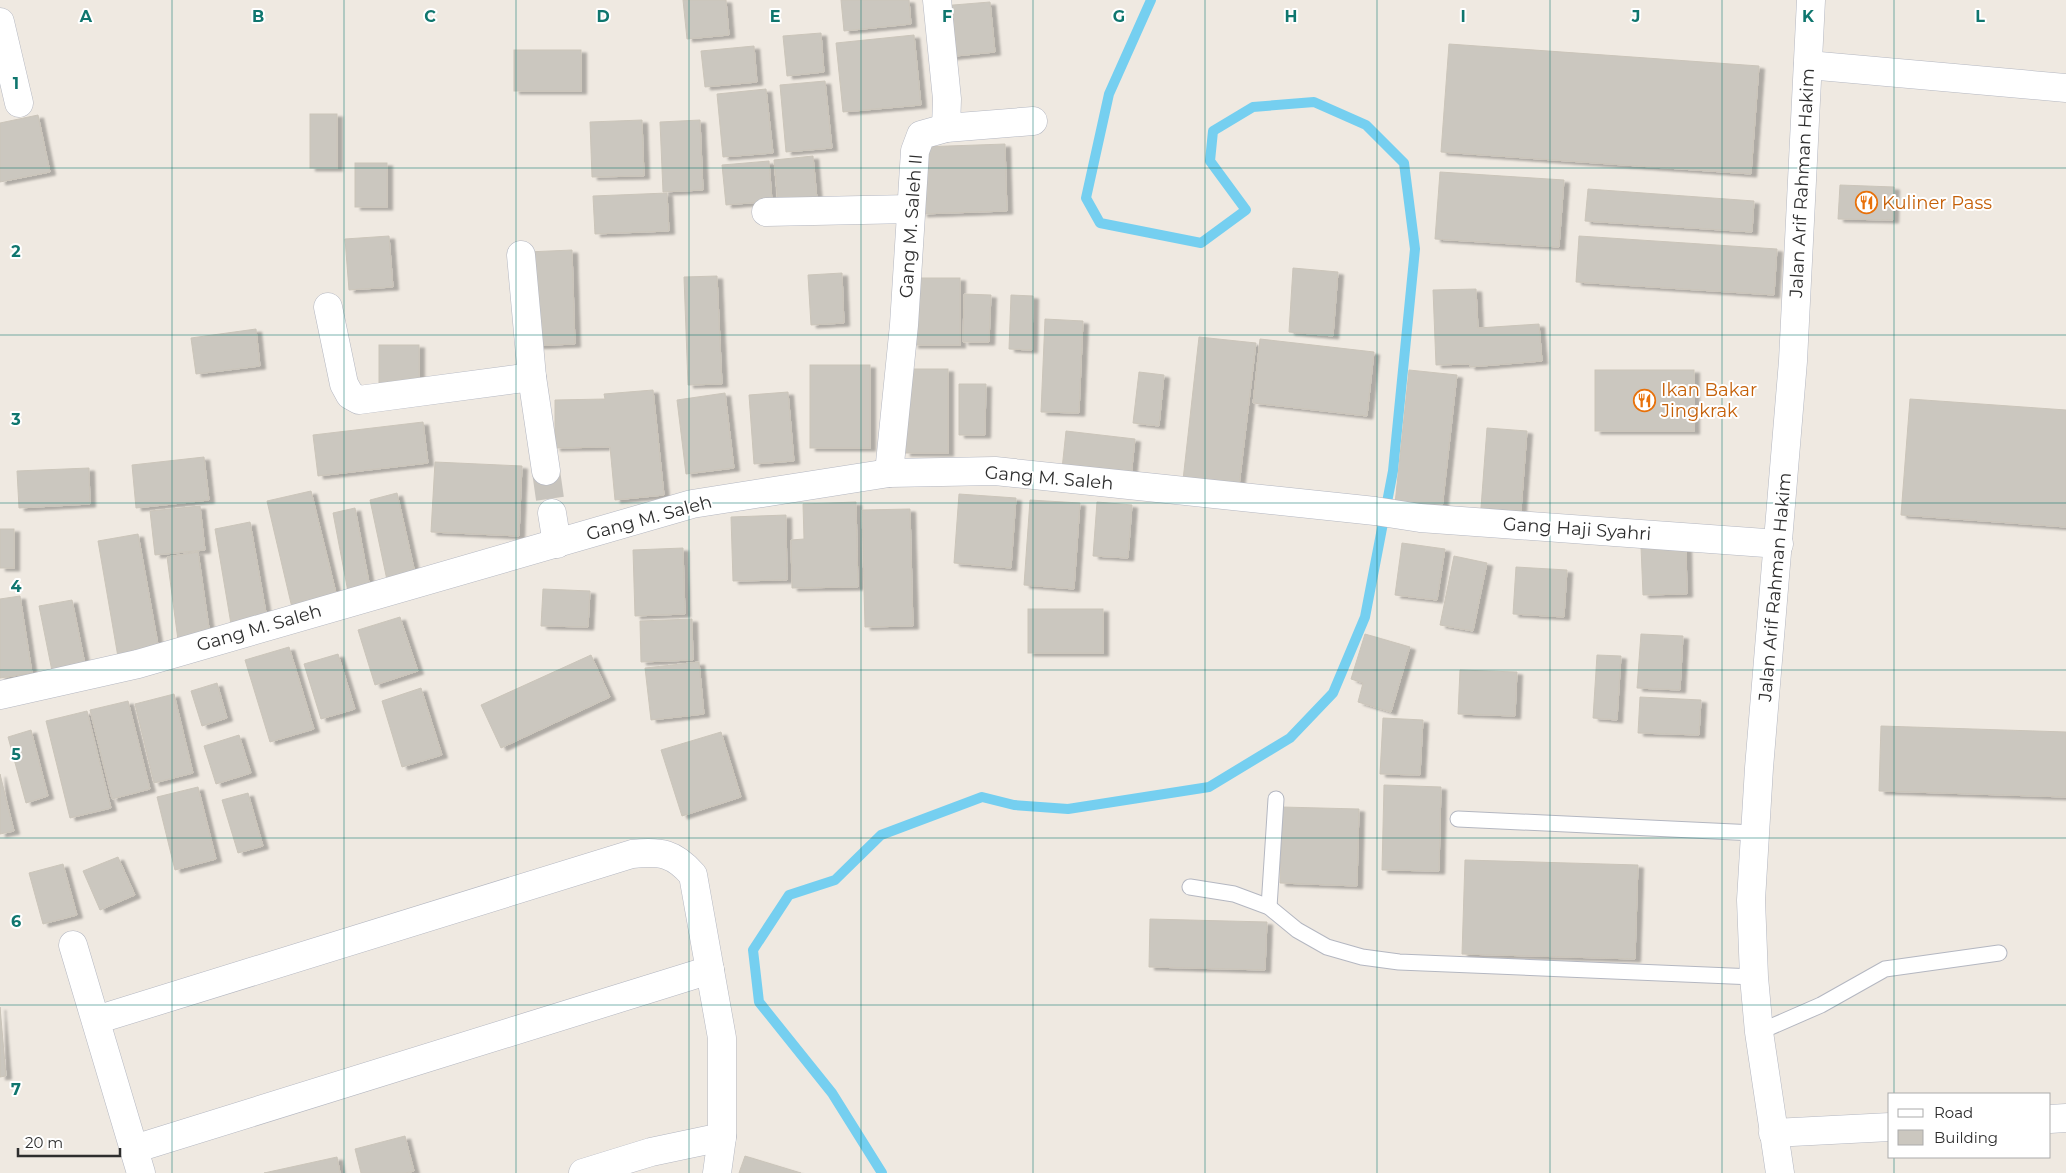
<svg xmlns="http://www.w3.org/2000/svg" width="2066" height="1173" font-family="Montserrat,sans-serif">
	<defs>
		<filter id="shadow"><feDropShadow dx="5.5" dy="3" stdDeviation="1" flood-color="#0004"/></filter>
	</defs>
	<rect width="100%" height="100%" fill="#efe9e1"/>
	<g fill="none" stroke-linecap="round" stroke-linejoin="round">
		<polyline stroke="#75cff0" stroke-width="10" points="882,1173 832,1093 759,1002 753,950 789,895 835,880 881,835 982,797 1014,805 1068,809 1209,787 1290,738 1333,693 1365,617 1393,471 1415,249 1404,163 1366,125 1314,102 1253,107 1213,131 1210,161 1246,210 1201,243 1100,223 1086,198 1109,94 1151,0"/>
	</g>
	<g fill="#cbc7bf" stroke="#cbc5ba" filter="url(#shadow)">
		<polygon points="683,0 726,0 729,35 687,39"/>
		<polygon points="841,0 909,0 911,24 844,31"/>
		<polygon points="990,2 995,52 946,57 941,6"/>
		<polygon points="821,33 824,72 787,76 783,36"/>
		<polygon points="914,35 921,105 843,112 836,43"/>
		<polygon points="1449,44 1759,66 1751,174 1441,152"/>
		<polygon points="754,46 757,82 705,87 701,51"/>
		<rect x="514" y="50" width="67" height="41"/>
		<polygon points="825,81 832,148 786,152 780,85"/>
		<polygon points="766,89 773,153 723,157 717,94"/>
		<rect x="310" y="114" width="27" height="54"/>
		<polygon points="38,115 50,172 0,182 0,123"/>
		<polygon points="642,120 644,176 592,177 590,122"/>
		<polygon points="700,120 703,190 663,192 660,122"/>
		<polygon points="1005,144 1007,211 922,214 920,147"/>
		<polygon points="813,156 817,199 778,203 774,160"/>
		<polygon points="769,161 772,201 726,205 722,165"/>
		<rect x="355" y="163" width="32" height="44"/>
		<polygon points="1440,172 1564,180 1559,247 1435,239"/>
		<polygon points="1840,185 1894,187 1893,220 1838,219"/>
		<polygon points="1588,189 1754,201 1752,232 1585,221"/>
		<polygon points="667,193 669,231 595,234 593,196"/>
		<polygon points="389,236 393,287 349,290 345,239"/>
		<polygon points="1579,236 1777,249 1774,295 1576,282"/>
		<polygon points="572,250 575,344 530,346 527,252"/>
		<polygon points="1293,268 1338,272 1333,336 1289,332"/>
		<polygon points="842,273 844,323 811,325 808,275"/>
		<polygon points="717,276 722,384 688,385 684,277"/>
		<rect x="913" y="278" width="47" height="67"/>
		<polygon points="1476,289 1478,328 1539,324 1542,361 1470,367 1469,364 1436,365 1433,290"/>
		<polygon points="964,294 991,295 989,342 963,342"/>
		<polygon points="1011,295 1033,296 1032,350 1009,349"/>
		<polygon points="1045,319 1083,321 1079,413 1041,412"/>
		<polygon points="256,329 260,366 196,374 191,338"/>
		<polygon points="1199,337 1256,343 1239,486 1183,480"/>
		<polygon points="1260,339 1374,352 1367,416 1253,403"/>
		<rect x="379" y="345" width="40" height="41"/>
		<rect x="810" y="365" width="60" height="83"/>
		<rect x="905" y="369" width="43" height="84"/>
		<polygon points="1409,370 1457,375 1442,509 1395,504"/>
		<rect x="1595" y="370" width="99" height="61"/>
		<polygon points="1139,372 1164,375 1159,426 1133,423"/>
		<polygon points="959,384 986,384 985,435 959,435"/>
		<polygon points="653,390 664,495 615,500 610,447 555,448 555,400 605,399 604,394"/>
		<polygon points="788,392 794,461 754,464 749,395"/>
		<polygon points="725,393 734,468 686,474 677,400"/>
		<polygon points="1910,399 2066,410 2066,527 1901,515"/>
		<polygon points="423,422 428,463 318,476 313,435"/>
		<polygon points="1487,428 1527,431 1520,524 1480,521"/>
		<polygon points="1066,431 1135,439 1131,477 1062,469"/>
		<polygon points="204,457 209,500 136,508 132,465"/>
		<polygon points="435,462 522,466 519,536 431,532"/>
		<polygon points="89,468 90,504 19,508 17,471"/>
		<polygon points="311,491 338,601 293,612 267,501"/>
		<polygon points="397,493 415,573 387,580 370,500"/>
		<polygon points="959,494 1016,498 1011,568 954,563"/>
		<polygon points="1030,500 1080,503 1074,589 1024,585"/>
		<polygon points="856,502 858,587 792,588 791,540 804,539 803,504"/>
		<polygon points="1097,502 1132,505 1128,558 1093,556"/>
		<polygon points="200,506 205,550 155,555 150,511"/>
		<polygon points="355,508 371,593 349,597 333,513"/>
		<polygon points="910,509 913,626 865,627 862,510"/>
		<polygon points="786,515 787,580 733,581 731,517"/>
		<polygon points="250,522 268,624 232,630 215,529"/>
		<rect x="0" y="529" width="14" height="39"/>
		<polygon points="138,534 159,650 118,657 98,541"/>
		<polygon points="1402,543 1445,549 1437,600 1395,595"/>
		<polygon points="1686,545 1687,594 1643,595 1641,547"/>
		<polygon points="683,548 685,614 635,616 633,550"/>
		<polygon points="198,552 210,635 178,640 167,557"/>
		<polygon points="1454,556 1487,563 1473,631 1440,625"/>
		<polygon points="1516,567 1567,570 1564,617 1513,614"/>
		<polygon points="543,589 590,591 588,627 541,626"/>
		<polygon points="20,596 32,673 0,678 0,599"/>
		<polygon points="72,600 85,664 52,671 39,606"/>
		<rect x="1028" y="609" width="75" height="44"/>
		<polygon points="400,617 418,671 375,685 358,630"/>
		<polygon points="692,619 693,660 641,662 640,621"/>
		<polygon points="1365,634 1410,647 1391,712 1358,702 1363,683 1351,679"/>
		<polygon points="1641,634 1683,636 1680,690 1637,688"/>
		<polygon points="289,647 314,729 270,742 245,660"/>
		<polygon points="338,654 355,709 321,719 304,664"/>
		<polygon points="591,655 610,697 501,748 481,705"/>
		<polygon points="1597,655 1621,656 1617,720 1593,718"/>
		<polygon points="699,662 704,714 651,720 645,668"/>
		<polygon points="1460,670 1517,672 1515,716 1458,714"/>
		<polygon points="217,683 227,718 202,726 191,691"/>
		<polygon points="421,688 442,755 402,767 382,701"/>
		<polygon points="174,694 193,773 154,783 135,704"/>
		<polygon points="1640,697 1701,700 1699,735 1638,733"/>
		<polygon points="128,701 150,789 112,799 90,710"/>
		<polygon points="87,711 111,808 70,818 46,721"/>
		<polygon points="1383,718 1423,720 1420,775 1380,774"/>
		<polygon points="1881,726 2066,732 2066,797 1879,791"/>
		<polygon points="31,730 48,796 26,803 8,737"/>
		<polygon points="721,732 741,797 682,816 661,750"/>
		<polygon points="239,735 251,773 216,784 204,746"/>
		<polygon points="0,774 14,831 0,834"/>
		<polygon points="1384,785 1441,787 1439,871 1382,870"/>
		<polygon points="198,787 216,859 175,870 157,797"/>
		<polygon points="248,793 263,846 238,853 222,800"/>
		<polygon points="1282,807 1359,809 1357,886 1280,883"/>
		<polygon points="118,857 135,895 100,910 83,871"/>
		<polygon points="1465,860 1638,865 1635,959 1462,954"/>
		<polygon points="63,864 77,915 43,924 29,873"/>
		<polygon points="1150,919 1267,922 1265,970 1149,967"/>
		<polygon points="0,1007 6,1076 0,1077"/>
		<polygon points="405,1136 414,1171 406,1173 361,1173 355,1149"/>
		<polygon points="745,1156 801,1173 739,1173"/>
		<polygon points="337,1157 340,1173 264,1173"/>
	</g>
	<g fill="none" stroke-linecap="round" stroke-linejoin="round">
		<polyline stroke="#c8c4bd" stroke-width="28" stroke-dasharray="28 14" stroke-linecap="butt" points="546,471 552,513"/>
		<defs>
			<g id="service">
				<polyline points="1458,819 1755,833"/>
				<polyline points="1190,887 1234,894 1269,907 1297,930 1327,947 1362,957 1399,962 1754,977"/>
				<polyline points="1269,907 1276,799"/>
				<polyline points="1759,1032 1821,1005 1885,969 1999,953"/>
			</g>
			<g id="minor">
				<polyline points="937,0 947,99 946,128"/>
				<polyline points="0,22 19,103"/>
				<polyline points="1808,65 2066,88"/>
				<polyline points="766,212 911,209"/>
				<polyline points="521,255 532,377 546,471"/>
				<polyline points="328,307 344,384 350,395 359,400 532,377"/>
				<polyline points="889,473 904,325 915,151 921,135 946,128 1033,121"/>
				<polyline points="552,513 557,544"/>
				<polyline points="0,695 138,664 692,504 889,473 995,471 1375,511 1420,518 1779,544"/>
				<polyline points="73,945 141,1173"/>
				<path d="M96 1020 632 854C661 851 674 853 693 875L722 1038V1137L717 1173"/>
				<polyline points="2050,1119 2066,1118"/>
				<polyline points="1773,1133 1890,1127"/>
				<polyline points="134,1149 710,970"/>
				<polyline points="583,1173 651,1152 722,1137"/>
			</g>
			<polyline id="tertiary" points="1780,1173 1759,1032 1754,977 1751,900 1759,768 1793,361 1811,0"/>
		</defs>
		<use href="#service" stroke="#b4b7c1" stroke-width="17"/>
		<use href="#minor" stroke="#b4b7c1" stroke-width="29"/>
		<use href="#tertiary" stroke="#b4b7c1" stroke-width="29"/>
		<use href="#service" stroke="#fff" stroke-width="15"/>
		<use href="#minor" stroke="#fff" stroke-width="28"/>
		<use href="#tertiary" stroke="#fff" stroke-width="28"/>
	</g>
	<path fill="none" stroke="#0f766e" stroke-width="1" stroke-opacity="0.55" d="M172 0V1173M344 0V1173M516 0V1173M689 0V1173M861 0V1173M1033 0V1173M1205 0V1173M1377 0V1173M1550 0V1173M1722 0V1173M1894 0V1094M0 168H2066M0 335H2066M0 503H2066M0 670H2066M0 838H2066M0 1005H2066M1894 1157V1173"/>
	<defs>
		<symbol id="restaurant-ring" viewBox="-11 -11 22 22"><circle r="9.5" fill="#fff" stroke="#e8710a" stroke-width="1.5"/><path d="M-5-6h1v4h1v-4h1v4h1v-4h1v5L-1.5 .5V6h-2V.5L-5-1ZM5-6V6H3V1.5H1.5Q1.5-4 5-6Z" fill="#e8710a"/></symbol>
	</defs>
	<g fill-rule="evenodd">
		<use href="#restaurant-ring" x="1854" y="190" width="25" height="25"/>
		<use href="#restaurant-ring" x="1632" y="388" width="25" height="25"/>
	</g>
	<g text-anchor="middle" dominant-baseline="central" stroke-width="4" stroke-linejoin="round" paint-order="stroke">
		<g font-size="18" fill="#2e2e2e" stroke="#fff">
			<text transform="translate(1802 183) rotate(-87)">Jalan Arif Rahman Hakim</text>
			<text transform="translate(911 226) rotate(-86)">Gang M. Saleh II</text>
			<text transform="translate(1049 478) rotate(5)">Gang M. Saleh</text>
			<text transform="translate(649 518) rotate(-15)">Gang M. Saleh</text>
			<text transform="translate(1577 529) rotate(4)">Gang Haji Syahri</text>
			<text transform="translate(1775 587) rotate(-85)">Jalan Arif Rahman Hakim</text>
			<text transform="translate(259 628) rotate(-16)">Gang M. Saleh</text>
		</g>
		<g font-size="18" fill="#c56008" stroke="#fff" text-anchor="start">
			<text x="1882" y="203">Kuliner Pass</text>
			<text x="1661" y="390">Ikan Bakar<tspan x="1661" dy="21">Jingkrak</tspan></text>
		</g>
	</g>
	<g font-size="16" text-anchor="middle" font-weight="bold" fill="#0f766e" stroke="#fff" stroke-width="4" stroke-linejoin="round" paint-order="stroke">
		<text x="86" y="22">A</text>
		<text x="258" y="22">B</text>
		<text x="430" y="22">C</text>
		<text x="603" y="22">D</text>
		<text x="775" y="22">E</text>
		<text x="947" y="22">F</text>
		<text x="1119" y="22">G</text>
		<text x="1291" y="22">H</text>
		<text x="1463" y="22">I</text>
		<text x="1636" y="22">J</text>
		<text x="1808" y="22">K</text>
		<text x="1980" y="22">L</text>
		<text x="16" y="89">1</text>
		<text x="16" y="257">2</text>
		<text x="16" y="425">3</text>
		<text x="16" y="592">4</text>
		<text x="16" y="760">5</text>
		<text x="16" y="927">6</text>
		<text x="16" y="1095">7</text>
	</g>
	<rect x="1888" y="1093" width="162" height="65" fill="#ffffff" stroke="#ababab"/>
	<rect x="1898" y="1109" width="25" height="8" fill="#ffffff" stroke="#ababab"/>
	<text x="1934" y="1118" font-size="15" fill="#2e2e2e">Road</text>
	<rect x="1898" y="1130" width="25" height="15" fill="#cbc7bf" stroke="#ababab"/>
	<text x="1934" y="1143" font-size="15" fill="#2e2e2e">Building</text>
	<path d="M18 1148v8h102v-8" fill="none" stroke="#2e2e2e" stroke-width="2.5"/>
	<text x="25" y="1148" font-size="15" fill="#2e2e2e" stroke="#ffffff" stroke-width="4" paint-order="stroke">20 m</text>
</svg>
